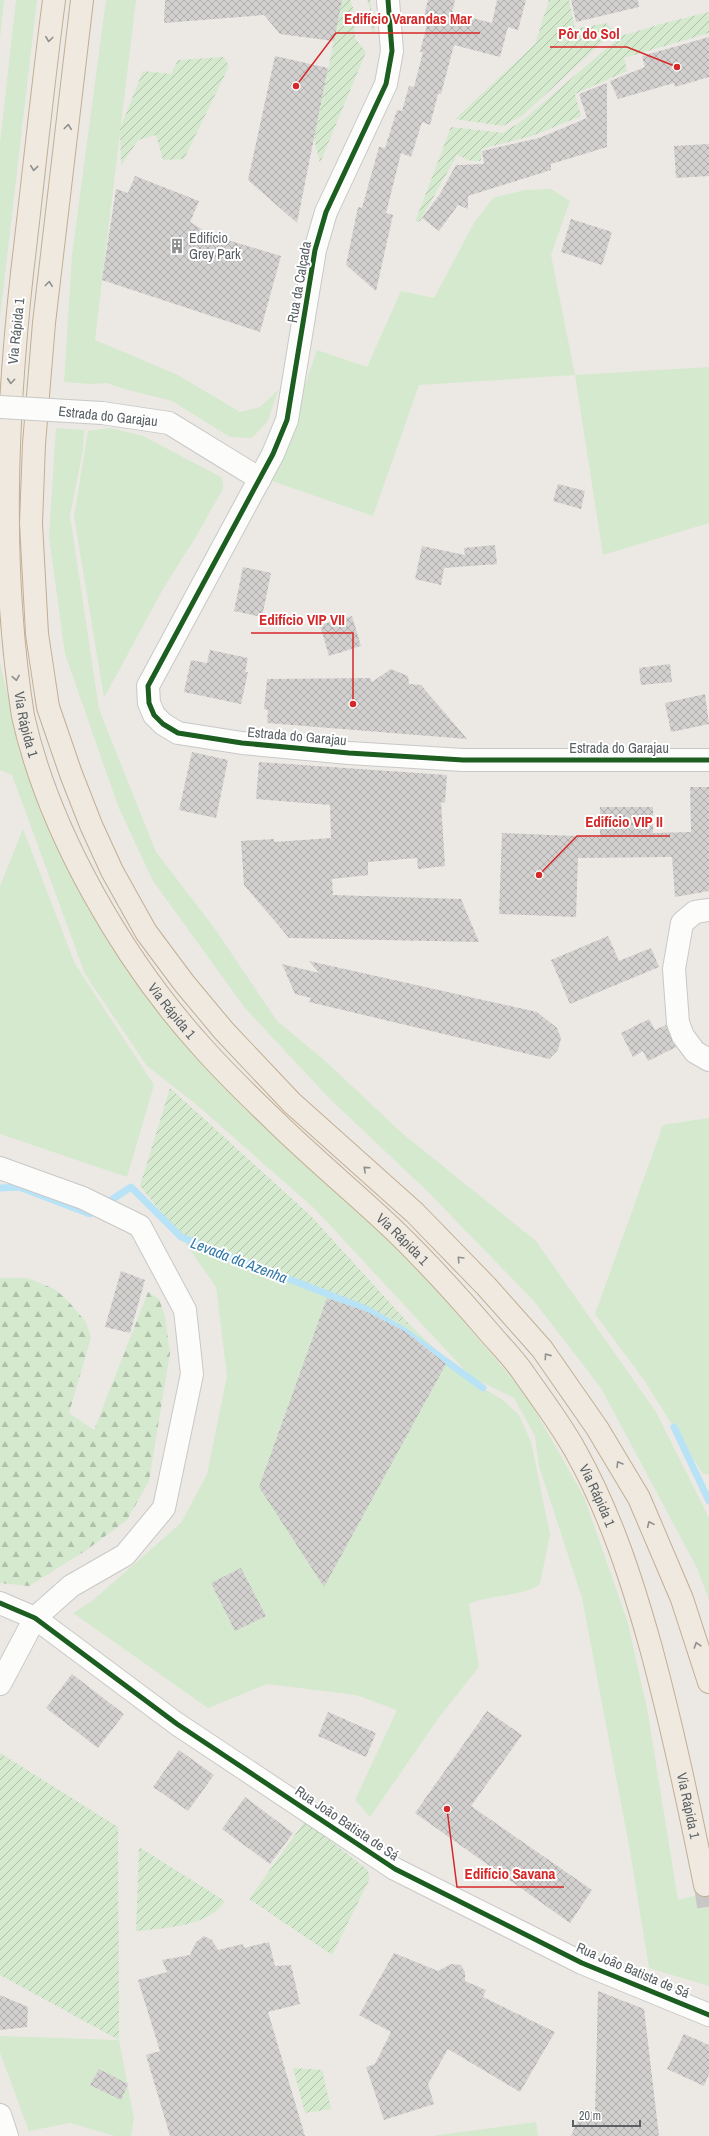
<svg xmlns="http://www.w3.org/2000/svg" width="709" height="2136" font-family="'Archivo Narrow',sans-serif">
	<defs>
		<pattern id="forest-firs" width="22" height="20" patternUnits="userSpaceOnUse"><rect width="22" height="20" fill="#d4e9ce"/><path d="M5 1l3.5 6h-7zM16 11l3.5 6h-7z" fill="#afc0ab"/></pattern>
		<pattern id="garden-furrows" width="10" height="10" patternUnits="userSpaceOnUse"><rect width="10" height="10" fill="#d4e9ce"/><path d="M-1 1l2-2M0 10L10 0M9 11l2-2" fill="none" stroke="#afc0ab"/></pattern>
		<pattern id="building-cross-hatch" width="8" height="8" patternUnits="userSpaceOnUse"><rect width="8" height="8" fill="#d3d1cf"/><path d="M0 0l8 8M0 8l8-8" fill="none" stroke="#aeadac"/></pattern>
	</defs>
	<rect width="100%" height="100%" fill="#ece9e5"/>
	<g fill="#d4e9ce">
		<polygon points="0,0 4,0 0,38"/>
		<polygon points="16,0 37,0 0,317 0,143"/>
		<polygon points="106,0 136,0 95,340 178,375 240,412 260,407 278,390 268,421 252,438 230,437 172,401 124,389 107,383 91,384 64,382 72,255"/>
		<polygon points="551,189 570,201 551,255 575,375 709,367 709,523 603,555 575,375 419,385 373,516 272,481 317,350 367,367 401,291 434,298 474,223 493,198 524,190"/>
		<polygon points="56,428 84,430 83,450 70,515 99,709 156,852 215,929 277,1021 322,1058 403,1134 536,1241 656,1412 709,1518 709,1600 697,1568 601,1388 533,1300 427,1191 329,1098 245,1008 153,881 118,806 65,654 49,537"/>
		<polygon points="110,428 143,436 221,477 223,483 223,489 197,535 163,589 104,698 74,516 88,431"/>
		<polygon points="0,663 15,728 40,811 71,876 114,948 405,1253 527,1396 584,1497 627,1620 647,1708 678,1900 709,1892 709,1986 649,1968 630,1851 582,1598 539,1466 535,1436 514,1398 471,1377 315,1209 197,1105 147,1066 85,974 12,775 0,770"/>
		<polygon points="23,829 75,964 154,1085 127,1177 0,1134 0,886"/>
		<polygon points="709,1118 709,1474 703,1474 644,1380 595,1314 663,1125"/>
		<path d="M181 1237 411 1326 464 1377 503 1400 519 1415 531 1442 550 1534 540 1584C523 1597 490 1594 469 1604L479 1667 440 1716 370 1817 355 1800 397 1710 356 1695 267 1684 208 1708 73 1613 92 1601 181 1523 207 1474 227 1376 216 1287Z"/>
		<polygon points="0,2036 119,2040 134,2118 131,2136 115,2136 70,2123 29,2131 0,2053"/>
		<polygon points="536,2122 538,2136 432,2136"/>
	</g>
	<polygon fill="url(#forest-firs)" points="0,1278 27,1278 55,1289 68,1301 86,1322 91,1338 69,1413 94,1430 148,1292 159,1299 165,1316 170,1353 149,1481 127,1520 85,1551 29,1586 0,1583"/>
	<g fill="url(#garden-furrows)">
		<polygon points="342,0 350,0 353,8 355,38 366,52 320,163 314,139"/>
		<polygon points="367,0 370,0 375,32 372,32 370,8"/>
		<polygon points="549,0 569,0 575,29 606,23 614,31 522,116 503,126 455,119 535,44"/>
		<polygon points="709,12 709,33 624,58 627,71 575,94 581,116 532,136 481,149 481,161 471,161 457,155 420,221 415,222 451,127 503,133 523,120 621,36 661,24"/>
		<polygon points="224,57 229,66 184,159 163,160 156,135 138,140 121,166 120,129 143,71 171,74 178,60"/>
		<polygon points="170,1088 311,1216 411,1326 181,1237 140,1186"/>
		<polygon points="0,1753 118,1827 119,2040 0,1975"/>
		<polygon points="305,1821 368,1870 369,1880 332,1955 249,1899"/>
		<path d="M139 1847 225 1901C208 1927 165 1928 136 1931Z"/>
		<polygon points="293,2068 322,2070 331,2109 305,2113"/>
	</g>
	<g fill="none" stroke-linecap="round" stroke-linejoin="round">
		<g stroke="#b8e3f7" stroke-width="7">
			<polyline points="0,1188 19,1187 90,1214 131,1187 181,1237 366,1309 406,1332 483,1388"/>
			<polyline points="674,1427 709,1501"/>
		</g>
	</g>
	<g fill="url(#building-cross-hatch)">
		<polygon points="165,0 342,0 334,41 280,34 264,15 164,23"/>
		<polygon points="428,0 455,0 452,13 492,23 497,0 526,0 518,30 508,27 500,57 454,45 441,94 438,94 430,125 422,122 411,157 401,153 386,213 393,215 376,291 346,265 358,207 362,208 379,147 385,148 397,110 402,111 409,86 414,87 423,52 420,52 428,21 423,20"/>
		<polygon points="571,0 638,0 639,7 576,22"/>
		<polygon points="709,37 709,77 675,87 674,83 618,99 610,81 645,67 642,56"/>
		<polygon points="275,56 328,68 297,223 248,180"/>
		<polygon points="607,83 607,147 551,164 551,170 468,196 468,209 458,205 439,231 422,218 440,194 456,165 484,164 482,151 539,138 587,118 579,94"/>
		<polygon points="709,144 709,176 676,178 674,146"/>
		<polygon points="135,176 199,201 190,222 211,235 281,256 260,332 102,280 116,189 128,193"/>
		<polygon points="571,219 612,232 602,265 561,252"/>
		<polygon points="558,484 585,491 581,509 553,501"/>
		<polygon points="495,545 497,564 444,568 441,585 415,579 422,546 465,555 464,548"/>
		<polygon points="243,567 271,573 262,617 234,611"/>
		<polygon points="352,616 361,646 329,656 320,625"/>
		<polygon points="210,650 248,658 245,672 248,672 241,704 184,692 191,660 207,663"/>
		<polygon points="670,664 672,682 641,685 639,668"/>
		<polygon points="391,669 408,676 409,684 421,685 467,739 267,723 268,710 264,709 267,679 370,678 372,682"/>
		<polygon points="705,694 709,724 671,732 665,703"/>
		<polygon points="192,752 228,760 216,818 179,810"/>
		<polygon points="259,762 447,775 445,803 441,802 445,866 418,869 417,858 368,862 368,875 332,879 333,895 461,899 479,942 289,938 244,885 241,841 274,839 274,842 331,838 330,805 256,799"/>
		<polygon points="690,787 709,787 709,891 675,897 672,857 578,858 576,917 499,914 502,833 600,837 600,807 653,807 653,833 691,832"/>
		<polygon points="608,936 619,961 651,948 659,967 570,1004 551,960"/>
		<polygon points="309,961 537,1012 557,1028 561,1038 558,1050 549,1059 309,1002 311,998 295,994 282,964 319,973"/>
		<polygon points="649,1019 655,1030 666,1025 676,1047 648,1061 643,1051 633,1057 621,1033"/>
		<polygon points="121,1271 145,1280 130,1333 105,1327"/>
		<polygon points="327,1298 365,1311 406,1332 446,1364 324,1587 259,1487"/>
		<polygon points="241,1568 266,1616 235,1631 211,1583"/>
		<polygon points="72,1674 124,1714 98,1748 46,1708"/>
		<polygon points="487,1711 522,1735 471,1806 592,1890 570,1923 415,1813"/>
		<polygon points="328,1712 376,1733 366,1757 318,1736"/>
		<polygon points="179,1750 214,1775 188,1811 153,1787"/>
		<polygon points="245,1797 293,1833 270,1864 222,1829"/>
		<polygon points="204,1936 212,1940 218,1950 243,1944 244,1948 269,1942 275,1966 291,1965 300,2004 268,2012 305,2136 170,2136 146,2055 160,2051 138,1980 167,1972 162,1960 190,1955 196,1942"/>
		<polygon points="394,1953 438,1971 451,1964 461,1965 465,1972 465,1981 486,1990 483,1997 555,2032 520,2092 448,2049 428,2084 434,2104 384,2120 366,2067 375,2064 391,2032 359,2015"/>
		<polygon points="598,1991 644,2009 659,2136 571,2136 583,2109 595,2113"/>
		<polygon points="0,1995 28,2007 27,2027 0,2030"/>
		<polygon points="684,2034 709,2045 709,2074 704,2086 667,2069"/>
		<polygon points="99,2069 128,2084 121,2100 90,2085"/>
	</g>
	<g fill="none" stroke-linecap="round" stroke-linejoin="round">
		<polyline stroke="#c8c7c5" stroke-width="22" stroke-dasharray="22 11" stroke-linecap="butt" points="705,1885 709,1913"/>
		<defs>
			<g id="minor">
				<polyline points="388,0 392,51 386,84 326,212 315,250 287,420 273,454 148,686 149,703 154,715 163,724 178,733 242,743 349,753 463,760 709,760"/>
				<polyline points="102,413 169,423 260,479"/>
				<polyline points="709,910 695,912 682,923 674,969 678,1023 683,1036 695,1052 709,1060"/>
				<polyline points="0,1168 83,1198 140,1226 185,1310 192,1374 164,1508 125,1555 71,1586 35,1618 0,1684"/>
				<polyline points="0,1603 35,1618 177,1724 395,1869 582,1963 709,2015"/>
				<polyline points="0,2115 7,2136"/>
			</g>
			<g id="highway">
				<path id="s1" d="M54 0C42 91 33 182 22 273 6 420 0 570 23 716 49 832 123 960 203 1048 226 1074 252 1099 277 1123 315 1160 356 1194 394 1230 427 1262 458 1296 488 1331 499 1344 512 1357 522 1371 540 1397 560 1423 575 1450 610 1512 632 1580 651 1648 672 1726 689 1805 705 1885"/>
				<polyline points="82,0 44,323 34,444 31,523 37,634 48,707 71,774 91,825 112,871 146,932 184,983 224,1031 292,1103 415,1213 486,1286 542,1349 597,1428 639,1498 682,1599 709,1682"/>
			</g>
		</defs>
		<use href="#minor" stroke="#c8c8c8" stroke-width="24"/>
		<use href="#highway" stroke="#c3ae92" stroke-width="24"/>
		<use href="#minor" stroke="#fcfcfb" stroke-width="22"/>
		<use href="#highway" stroke="#efe9e0" stroke-width="22"/>
		<defs>
			<polyline id="minor-bridge" points="0,407 102,413"/>
		</defs>
		<use href="#minor-bridge" stroke="#c8c8c8" stroke-width="24" stroke-linecap="butt"/>
		<use href="#minor-bridge" stroke="#fcfcfb" stroke-width="22"/>
		<defs>
			<g id="cycleway">
				<polyline points="388,0 392,51 386,84 326,212 315,250 287,420 273,454 148,686 149,703 154,715 163,724 178,733 242,743 349,753 463,760 709,760"/>
				<polyline points="0,1603 35,1618 177,1724 395,1869 582,1963 709,2015"/>
			</g>
		</defs>
		<use href="#cycleway" stroke="#fff" stroke-width="8"/>
		<use href="#cycleway" stroke="#1b5e20" stroke-width="5"/>
	</g>
	<defs><path id="oneway-chevron" d="M-2-3.5L2.5 0L-2 3.5" fill="none" stroke-width="1.6" stroke-linecap="round" stroke-linejoin="round"/></defs>
	<g stroke="#8e908f">
		<use href="#oneway-chevron" transform="translate(49 39) rotate(97)"/>
		<use href="#oneway-chevron" transform="translate(68 127) rotate(-83)"/>
		<use href="#oneway-chevron" transform="translate(34 168) rotate(96)"/>
		<use href="#oneway-chevron" transform="translate(49 284) rotate(-83)"/>
		<use href="#oneway-chevron" transform="translate(11 381) rotate(95)"/>
		<use href="#oneway-chevron" transform="translate(16 678) rotate(80)"/>
		<use href="#oneway-chevron" transform="translate(366 1169) rotate(-138)"/>
		<use href="#oneway-chevron" transform="translate(460 1259) rotate(-134)"/>
		<use href="#oneway-chevron" transform="translate(547 1356) rotate(-125)"/>
		<use href="#oneway-chevron" transform="translate(619 1464) rotate(-121)"/>
		<use href="#oneway-chevron" transform="translate(650 1524) rotate(-114)"/>
		<use href="#oneway-chevron" transform="translate(697 1645) rotate(-108)"/>
	</g>
	<defs>
		<symbol id="building-bare" viewBox="-9 -9 18 18"><path d="M-4-6H4V6H1V3H-1V6H-4ZM-2.5-4.3h1.7v1.8h-1.7ZM.8-4.3h1.7v1.8H.8ZM-2.5-1h1.7V.8h-1.7ZM.8-1h1.7V.8H.8Z" fill="#8d9091" stroke="#fff" stroke-width="2.5" paint-order="stroke"/></symbol>
	</defs>
	<g fill-rule="evenodd">
		<use href="#building-bare" x="166" y="235" width="22" height="22"/>
	</g>
	<g text-anchor="middle" dominant-baseline="central" stroke-width="4" stroke-linejoin="round" paint-order="stroke">
		<g font-size="14" fill="#5a6064" stroke="#fff" text-anchor="start">
			<text x="189" y="238">Edifício<tspan x="189" dy="16">Grey Park</tspan></text>
		</g>
		<g font-size="14" fill="#5a6064" stroke="#fff">
			<text transform="translate(299 282) rotate(-80)">Rua da Calçada</text>
			<text transform="translate(16 331) rotate(-84)">Via Rápida 1</text>
			<text transform="translate(108 416) rotate(6)">Estrada do Garajau</text>
			<text stroke="none"><textPath href="#s1" startOffset="728">Via Rápida 1</textPath></text>
			<text transform="translate(297 736) rotate(5)">Estrada do Garajau</text>
			<text x="619" y="748">Estrada do Garajau</text>
			<text stroke="none"><textPath href="#s1" startOffset="1052">Via Rápida 1</textPath></text>
			<text stroke="none"><textPath href="#s1" startOffset="1377">Via Rápida 1</textPath></text>
			<text stroke="none"><textPath href="#s1" startOffset="1701">Via Rápida 1</textPath></text>
			<text stroke="none"><textPath href="#s1" startOffset="2025">Via Rápida 1</textPath></text>
			<text transform="translate(347 1823) rotate(34)">Rua João Batista de Sá</text>
			<text transform="translate(633 1970) rotate(23)">Rua João Batista de Sá</text>
		</g>
		<g font-size="15" font-style="italic" fill="#3178a7" stroke="#fff">
			<text transform="translate(239 1260) rotate(21)">Levada da Azenha</text>
		</g>
	</g>
	<path fill="none" stroke="#d62828" stroke-width="1.5" d="M296 86L336 33H480M677 67L627 47H550M353 704L353 633H251M539 875L577 836H670M447 1809L457 1887H564"/>
	<g fill="#d62828" stroke="#fff" stroke-width="1.5">
		<circle cx="296" cy="86" r="4"/>
		<circle cx="677" cy="67" r="4"/>
		<circle cx="353" cy="704" r="4"/>
		<circle cx="539" cy="875" r="4"/>
		<circle cx="447" cy="1809" r="4"/>
	</g>
	<g font-size="15" text-anchor="middle" font-weight="bold" fill="#d62828" stroke="#fff" stroke-width="4" stroke-linejoin="round" paint-order="stroke">
		<text x="408" y="24">Edifício Varandas Mar</text>
		<text x="589" y="39">Pôr do Sol</text>
		<text x="302" y="625">Edifício VIP VII</text>
		<text x="624" y="827">Edifício VIP II</text>
		<text x="510" y="1879">Edifício Savana</text>
	</g>
	<path d="M573 2120v6h67v-6" fill="none" stroke="#5a6064" stroke-width="2"/>
	<text x="579" y="2120" font-size="12" fill="#5a6064" stroke="#ffffff" stroke-width="3" paint-order="stroke">20 m</text>
</svg>
